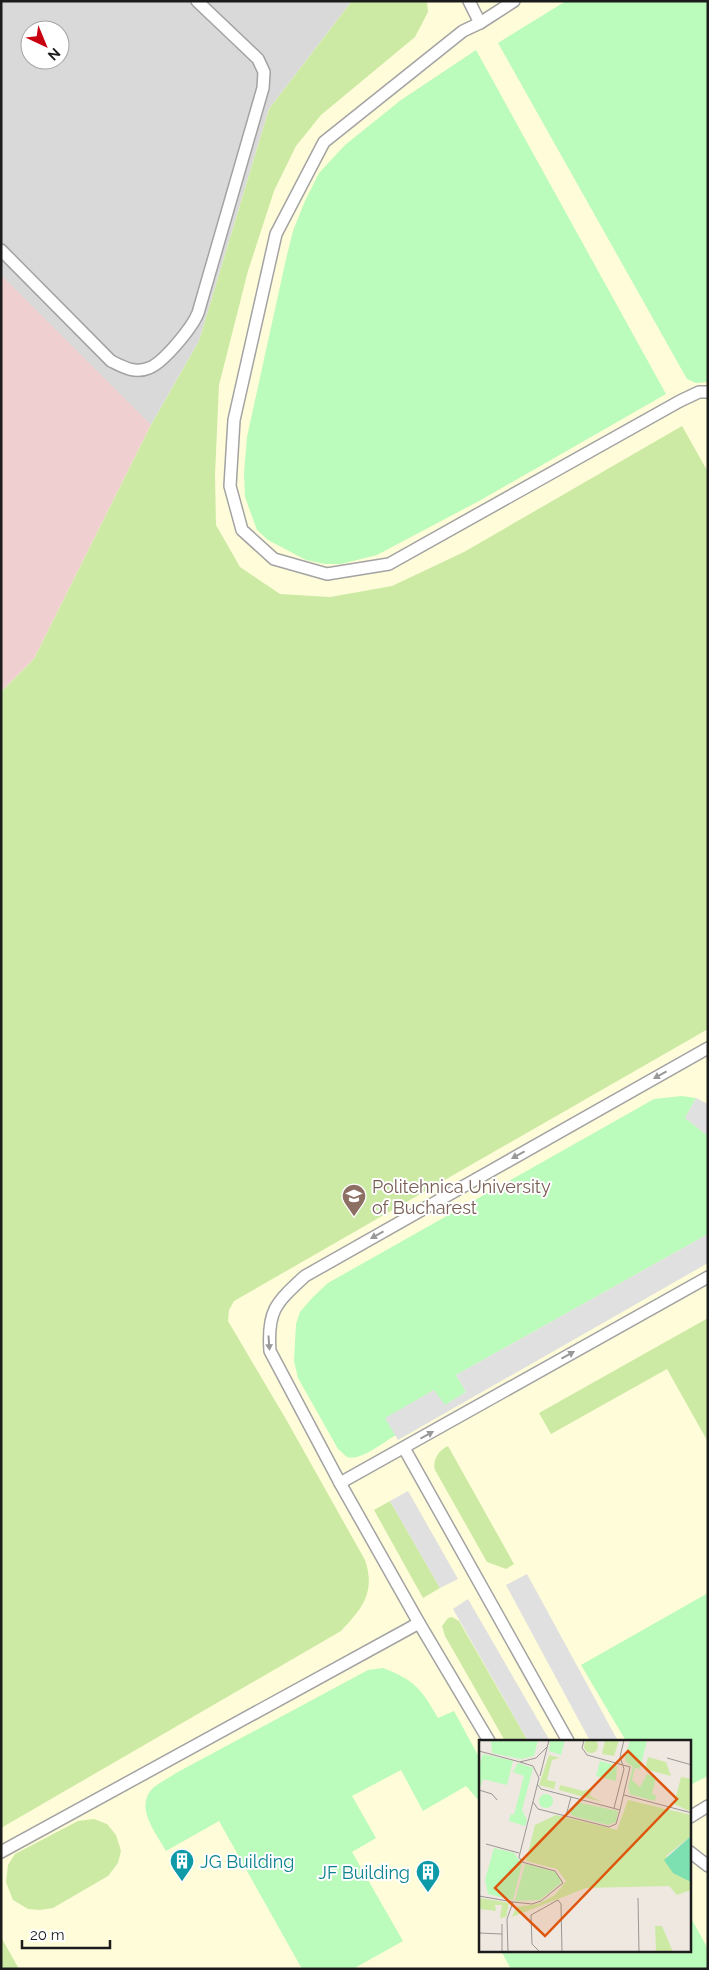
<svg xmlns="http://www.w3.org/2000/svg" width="709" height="1970" font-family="Raleway,sans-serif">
	<rect width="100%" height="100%" fill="#eee8e1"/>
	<path fill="#dad9d9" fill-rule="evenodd" d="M1 1H352L269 109 199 341 151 425 1 275ZM30 30H60V60H30Z"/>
	<polygon fill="#f0cfd0" points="1,275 151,425 34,659 1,692"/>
	<path fill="#fffcd9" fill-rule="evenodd" d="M352 1H708V1969H1V692L34 659 151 425 199 341 269 109ZM480 1741H690V1951H480Z"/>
	<g fill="#cceaa4">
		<path d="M352 1H427L428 12 415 37 321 115 296 146 274 191 248 271 219 385 215 475 216 525 240 567 280 594 330 597 392 586 464 552 682 426 708 472V1029L234 1301 229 1310 228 1321 287 1421 365 1560C376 1592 362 1609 341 1631L1 1828V692L34 659 151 425 199 341 269 109Z"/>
		<polygon points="708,1318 708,1442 667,1369 551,1434 539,1413"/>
		<path d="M448 1446 514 1564 506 1569 487 1562 435 1470C432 1460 439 1450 448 1446Z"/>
		<polygon points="390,1501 440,1588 423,1598 374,1510"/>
		<polygon points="452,1617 459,1621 528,1741 505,1741 445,1636 442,1626 448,1618"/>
		<polygon points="94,1819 107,1824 116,1835 121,1851 118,1863 108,1876 53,1908 40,1910 28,1909 13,1900 6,1882 8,1865 15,1854 78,1821"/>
		<polygon points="1,1937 19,1969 1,1969"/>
	</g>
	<g fill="#bbfbbb">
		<polygon points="566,1 708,1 708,382 696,383 687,379 498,43"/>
		<polygon points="476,50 666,394 479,501 377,555 341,564 325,564 306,560 268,540 257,530 245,497 244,473 247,437 286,259 293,231 305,201 319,173 345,145 401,100"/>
		<path d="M682 1096 696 1098 685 1118 708 1136V1234L456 1375 466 1392 444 1406 434 1390 386 1418 396 1435C385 1441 360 1462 347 1457 344 1455 341 1451 338 1449L298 1378 294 1361 296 1324 300 1312 312 1298 328 1283 654 1099Z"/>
		<polygon points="708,1593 708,1776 690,1785 690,1741 626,1741 581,1665"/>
		<path d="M383 1668C415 1680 422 1690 438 1718L454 1711 480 1759V1802L466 1786 423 1811 401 1770 352 1796 376 1838 352 1852 403 1941 353 1969H302L219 1821 166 1851C156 1833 134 1807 153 1788 160 1782 169 1778 176 1773L368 1670Z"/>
		<polygon points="690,1916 708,1949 708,1969 511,1969 501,1951 690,1951"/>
	</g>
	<g fill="#e0e0e0">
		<polygon points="696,1098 708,1104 708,1136 685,1118"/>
		<polygon points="708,1234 708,1263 398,1440 385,1418 434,1390 445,1405 466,1392 456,1375"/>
		<polygon points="408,1491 458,1579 440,1588 390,1501"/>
		<polygon points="527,1574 618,1741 590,1741 506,1585"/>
		<polygon points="468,1599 550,1741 528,1741 453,1609"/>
	</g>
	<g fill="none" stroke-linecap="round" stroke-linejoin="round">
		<defs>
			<g id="lane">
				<polyline points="469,1 480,23 463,31 324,142 276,234 234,420 230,486 242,530 274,559 327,574 389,564 680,401 699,392 708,392"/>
				<polyline points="480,23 514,1"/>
				<path d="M1 250 111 361C123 367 135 374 149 368 163 363 192 328 198 313L263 88 264 72 258 59 197 1"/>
				<path d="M708 1048 305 1276C276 1303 267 1310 270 1351L340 1483 708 1277"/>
				<polyline points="404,1448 568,1741"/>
				<polyline points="340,1483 419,1623 489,1741"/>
				<polyline points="690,1817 708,1806"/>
				<polyline points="1,1852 419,1623"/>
				<polyline points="690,1852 708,1866"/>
			</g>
		</defs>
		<use href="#lane" stroke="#a3a3a3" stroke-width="14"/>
		<use href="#lane" stroke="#fff" stroke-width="11"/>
	</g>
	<defs><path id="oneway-solid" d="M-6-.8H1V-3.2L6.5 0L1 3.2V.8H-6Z" transform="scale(1.25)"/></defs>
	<g fill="#999">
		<use href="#oneway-solid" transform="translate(660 1075) rotate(151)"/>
		<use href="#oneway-solid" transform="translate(518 1155) rotate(151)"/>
		<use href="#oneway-solid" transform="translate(377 1235) rotate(151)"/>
		<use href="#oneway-solid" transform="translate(269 1343) rotate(86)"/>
		<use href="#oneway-solid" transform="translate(568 1355) rotate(-29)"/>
		<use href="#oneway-solid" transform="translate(427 1435) rotate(-29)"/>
	</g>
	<defs>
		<symbol id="university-pin" viewBox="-11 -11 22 30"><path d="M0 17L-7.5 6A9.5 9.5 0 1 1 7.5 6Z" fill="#8d6e63" stroke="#fff"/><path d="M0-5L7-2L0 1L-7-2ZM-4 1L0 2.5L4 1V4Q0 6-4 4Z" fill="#fff"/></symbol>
		<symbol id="building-pin" viewBox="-11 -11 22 30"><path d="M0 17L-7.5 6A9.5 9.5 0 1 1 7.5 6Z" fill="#0f9aa8" stroke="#fff"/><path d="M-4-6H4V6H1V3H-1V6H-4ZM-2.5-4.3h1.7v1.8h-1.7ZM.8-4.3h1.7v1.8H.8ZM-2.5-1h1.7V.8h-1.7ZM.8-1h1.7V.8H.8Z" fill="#fff"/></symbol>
	</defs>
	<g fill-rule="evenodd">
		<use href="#university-pin" x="340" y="1182" width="28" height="38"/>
		<use href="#building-pin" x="168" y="1847" width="28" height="38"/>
		<use href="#building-pin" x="414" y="1858" width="28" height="38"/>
	</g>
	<g text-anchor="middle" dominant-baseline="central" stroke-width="4" stroke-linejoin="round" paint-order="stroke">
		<g font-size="18" fill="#785e54" stroke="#fff" text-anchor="start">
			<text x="372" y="1186">Politehnica University<tspan x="372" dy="21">of Bucharest</tspan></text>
		</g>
		<g font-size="18" fill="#0d838f" stroke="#fff" text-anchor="start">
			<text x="200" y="1861">JG Building</text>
			<text x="410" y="1872" text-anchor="end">JF Building</text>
		</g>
	</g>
	<g transform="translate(479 1740)">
		<rect width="212" height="212" fill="#eee8e1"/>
		<path d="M105 6a7 7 0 1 1 14 0a7 7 0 1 1-14 0ZM126 0H140L135 16 123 14ZM70 15 81 18 73 20 68 40 77 42 75 49 60 45ZM169 17 187 22 192 36 166 29ZM202 37 212 39V72L195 64ZM81 45 104 51 113 48 111 56 123 62 80 50ZM149 60 212 75V96L187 116 212 142V150L198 155 190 146 107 148 33 177 37 167 59 164 76 155 87 141 78 129 47 121 56 85 77 75 138 90ZM1 158 30 163 27 177 21 178 23 165H16L17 171 1 169 0 172ZM176 186H183L194 212H177Z" fill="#cceaa4"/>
		<path d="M12 0H59L55 16 42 19 13 13ZM71 0H86L82 15 70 11ZM151 0H168L161 29 156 28 153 40 161 47 168 34 177 37 173 54 178 56 175 61 151 54 149 47 154 27 147 22 146 17ZM4 14 34 21 28 45 4 39 0 50V26ZM121 21 138 26 137 41 117 36ZM39 23 54 28 43 70 48 80 46 86 30 81 32 74 35 75 45 36 34 32ZM60 61a7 7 0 1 1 14 0a7 7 0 1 1-14 0ZM97 62 139 71 137 82 129 85 94 76 91 73ZM15 108 35 113 43 124 34 160 9 154 6 140ZM46 124 77 132 83 142 61 160 36 161Z" fill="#bbfbbb"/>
		<path d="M212 96V142L194 133 185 120Z" fill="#7ce0b1"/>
		<path fill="none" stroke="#9a9692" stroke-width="1" d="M105 0 103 8 108 15 151 27 141 70M0 11 41 22 57 18 68 7M188 18 213 25M61 36 70 0M0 50 13 54 18 60M145 55 213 73M54 62 59 69 130 87 137 84 141 70 62 49 58 44M135 68 145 29 141 17 145 0M87 76 92 57M7 104 40 113M0 156 34 162M159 158 160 212M23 184V212M0 193 23 194M29 212 28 179 34 162 53 164 62 161 84 143 76 131 43 122 40 117 60 38 54 26 41 22M61 212 53 204 52 175 79 160 82 164 83 212"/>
		<path fill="#de560d" fill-opacity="0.15" stroke="#de560d" stroke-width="2.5" d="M149 11 198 59 66 196 16 148Z"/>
		<rect width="212" height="212" fill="none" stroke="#1c1c1c" stroke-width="2.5"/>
	</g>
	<rect width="709" height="1970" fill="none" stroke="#1c1c1c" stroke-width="5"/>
	<g transform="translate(45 45) rotate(136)"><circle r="24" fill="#ffffff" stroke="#a4a4a4"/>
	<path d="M0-4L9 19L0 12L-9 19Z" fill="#c80010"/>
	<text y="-8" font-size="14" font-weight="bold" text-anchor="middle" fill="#1c1c1c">N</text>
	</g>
	<path d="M22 1940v8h88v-8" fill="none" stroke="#1c1c1c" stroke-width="2.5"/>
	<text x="30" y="1940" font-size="15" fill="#1c1c1c" stroke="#ffffff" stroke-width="4" paint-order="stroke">20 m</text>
</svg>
